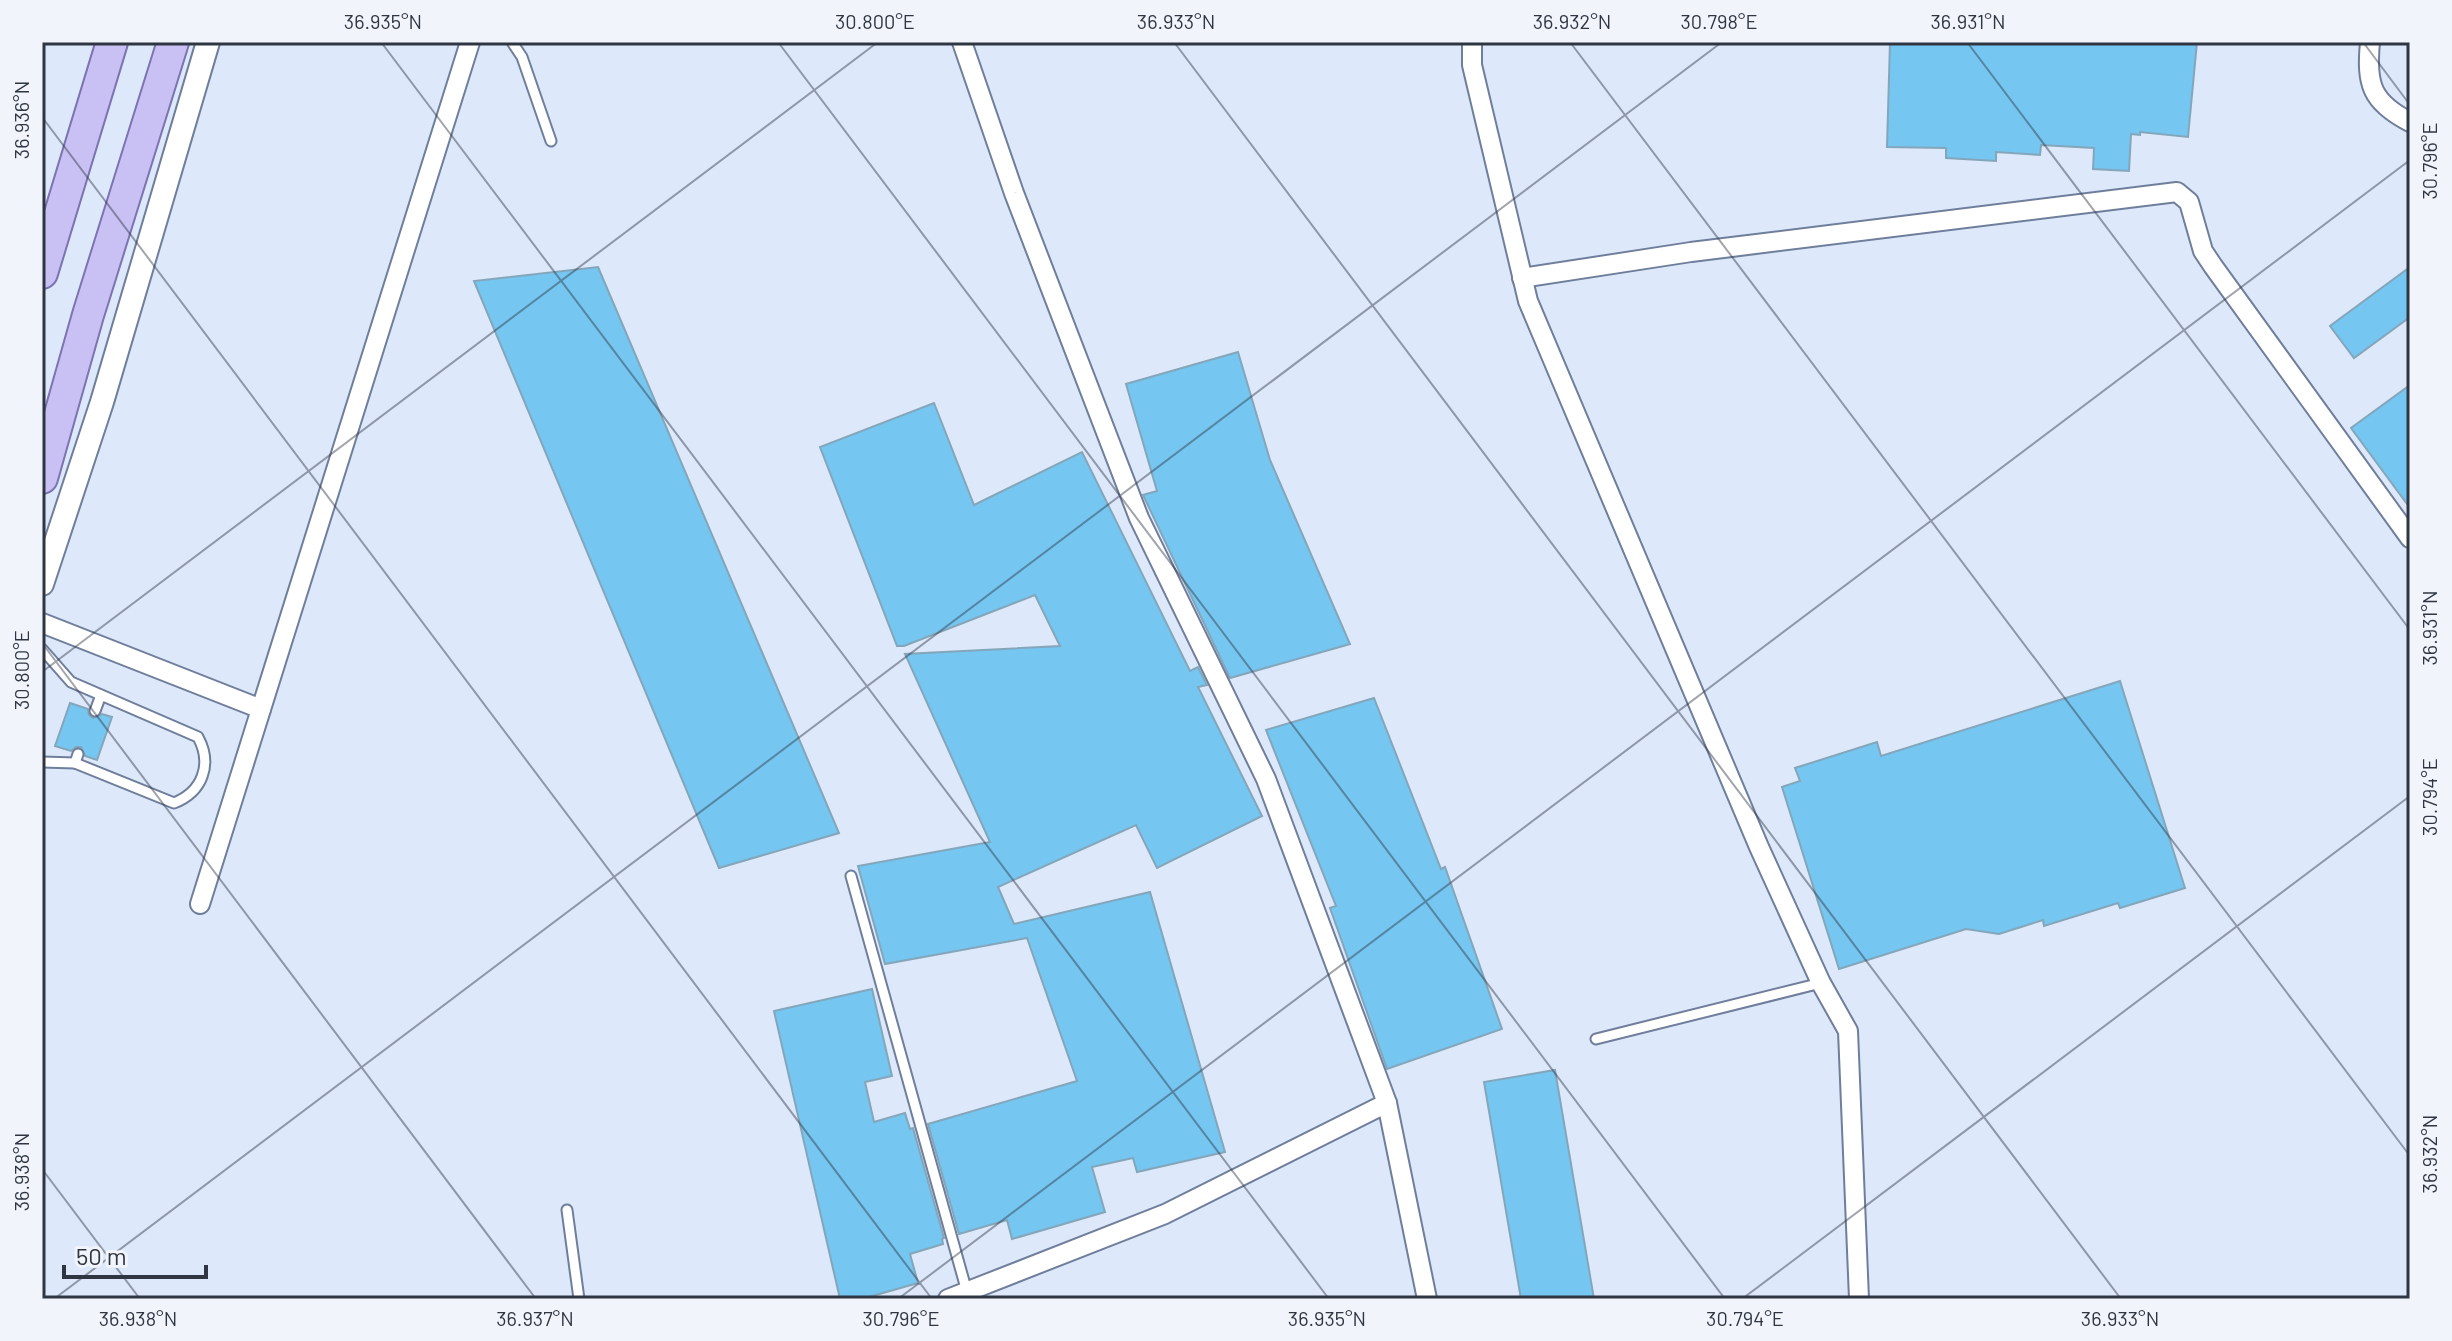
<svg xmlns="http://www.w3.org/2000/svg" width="2452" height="1341" font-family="Barlow,sans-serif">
	<rect width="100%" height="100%" fill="#dde8fb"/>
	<g fill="#75c6f1" stroke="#84a6ba" stroke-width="2">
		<polygon points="1890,42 2197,42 2188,137 2140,132 2140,135 2131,134 2129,171 2093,169 2094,148 2041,145 2040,155 1996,152 1996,161 1946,158 1946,148 1887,147"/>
		<polygon points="598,267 839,833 719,868 474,281"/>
		<polygon points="2410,267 2410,317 2354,358 2330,326"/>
		<polygon points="1238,352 1270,460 1350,644 1230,678 1143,495 1157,491 1126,384"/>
		<polygon points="2410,385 2410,508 2351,428"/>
		<polygon points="934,403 974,505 1082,452 1190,671 1198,667 1207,685 1198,687 1262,816 1157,868 1136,825 998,887 1014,924 1150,892 1225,1152 1137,1172 1133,1158 1092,1167 1105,1212 1012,1239 1007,1220 959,1234 928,1124 1077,1081 1027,938 885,964 858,866 990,842 905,654 1060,646 1035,595 904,646 897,646 820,447"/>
		<polygon points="2120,681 2185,888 2120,908 2118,903 2044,926 2043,920 1999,934 1966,929 1839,969 1782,787 1800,781 1795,768 1877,742 1881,756"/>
		<polygon points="1374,698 1441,869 1445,867 1502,1029 1387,1069 1330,908 1336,906 1266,730"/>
		<polygon points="70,703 88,709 89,715 93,718 102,714 112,717 97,760 85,756 81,747 76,747 71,751 55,746"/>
		<polygon points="872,989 892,1076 865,1082 874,1122 905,1113 910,1129 913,1128 944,1238 942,1239 943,1244 910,1254 918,1283 862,1299 840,1299 774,1011"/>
		<polygon points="1555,1070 1594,1299 1521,1299 1484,1082"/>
	</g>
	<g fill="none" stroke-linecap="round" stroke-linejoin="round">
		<defs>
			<g id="service">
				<polyline points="512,42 522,57 551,141"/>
				<path d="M42 649 71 682 198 737C213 765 202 792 174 803L75 763"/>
				<polyline points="95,711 101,695"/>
				<polyline points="42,762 75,763 78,754"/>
				<polyline points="851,876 967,1292"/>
				<polyline points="1596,1039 1821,983"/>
				<polyline points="567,1210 579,1299"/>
			</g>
			<g id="minor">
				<polyline points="962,42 1014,193 1139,518 1266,779 1387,1103 1427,1299"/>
				<polyline points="1472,42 1472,65 1528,301 1759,847 1821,983 1848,1031 1859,1299"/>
				<path d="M2370 42C2366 84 2371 102 2410 122"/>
				<polyline points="1522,278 1691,252 2177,192 2189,202 2203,251 2213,266 2410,538"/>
				<polyline points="42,623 261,709"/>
				<polyline points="200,904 470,42"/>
				<polyline points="948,1299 1165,1214 1387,1103"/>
			</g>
			<polyline id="tertiary" points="42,584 102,402 208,42"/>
			<g id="primary">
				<polyline points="42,273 112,42"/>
				<polyline points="42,478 88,315 173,42"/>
			</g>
		</defs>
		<use href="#service" stroke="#6f7e9b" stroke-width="13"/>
		<use href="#minor" stroke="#6f7e9b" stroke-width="22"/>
		<use href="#tertiary" stroke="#6f7e9b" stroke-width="26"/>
		<use href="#primary" stroke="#7c74b0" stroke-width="34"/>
		<use href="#service" stroke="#fff" stroke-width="9"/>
		<use href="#minor" stroke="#fff" stroke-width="18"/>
		<use href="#tertiary" stroke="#fff" stroke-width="22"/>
		<use href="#primary" stroke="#c9c0f3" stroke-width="30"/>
	</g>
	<path fill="none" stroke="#2f3642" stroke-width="2" stroke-opacity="0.45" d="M381 42 1329 1299M778 42 1725 1299M1174 42 2121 1299M1570 42 2410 1156M1967 42 2410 630M2363 42 2410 105M42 117 932 1299M42 643 536 1299M42 672 878 42M42 1169 140 1299M54 1299 1722 42M898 1299 2410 160M1742 1299 2410 796"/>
	<rect width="2452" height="1341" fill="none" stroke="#f1f5fb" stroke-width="88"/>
	<path d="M64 1265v12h142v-12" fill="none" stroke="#2f3642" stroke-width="4"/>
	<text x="76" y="1265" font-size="24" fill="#2f3642" stroke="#f1f5fb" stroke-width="6" paint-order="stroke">50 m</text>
	<rect x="44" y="44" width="2364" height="1253" fill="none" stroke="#2f3642" stroke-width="3"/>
	<g font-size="20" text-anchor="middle" fill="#2f3642">
		<text x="383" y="29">36.935°N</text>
		<text x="875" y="29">30.800°E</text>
		<text x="1176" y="29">36.933°N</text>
		<text x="1572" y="29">36.932°N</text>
		<text x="1719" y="29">30.798°E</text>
		<text x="1968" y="29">36.931°N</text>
		<text transform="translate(22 120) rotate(-90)" y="7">36.936°N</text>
		<text transform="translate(2430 161) rotate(-90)" y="7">30.796°E</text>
		<text transform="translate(2430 628) rotate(-90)" y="7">36.931°N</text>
		<text transform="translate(22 670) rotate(-90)" y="7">30.800°E</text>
		<text transform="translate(2430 797) rotate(-90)" y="7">30.794°E</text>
		<text transform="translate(2430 1154) rotate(-90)" y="7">36.932°N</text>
		<text transform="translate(22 1172) rotate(-90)" y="7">36.938°N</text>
		<text x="138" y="1326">36.938°N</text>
		<text x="535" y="1326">36.937°N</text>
		<text x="901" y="1326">30.796°E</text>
		<text x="1327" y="1326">36.935°N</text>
		<text x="1745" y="1326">30.794°E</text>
		<text x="2120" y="1326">36.933°N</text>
	</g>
</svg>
